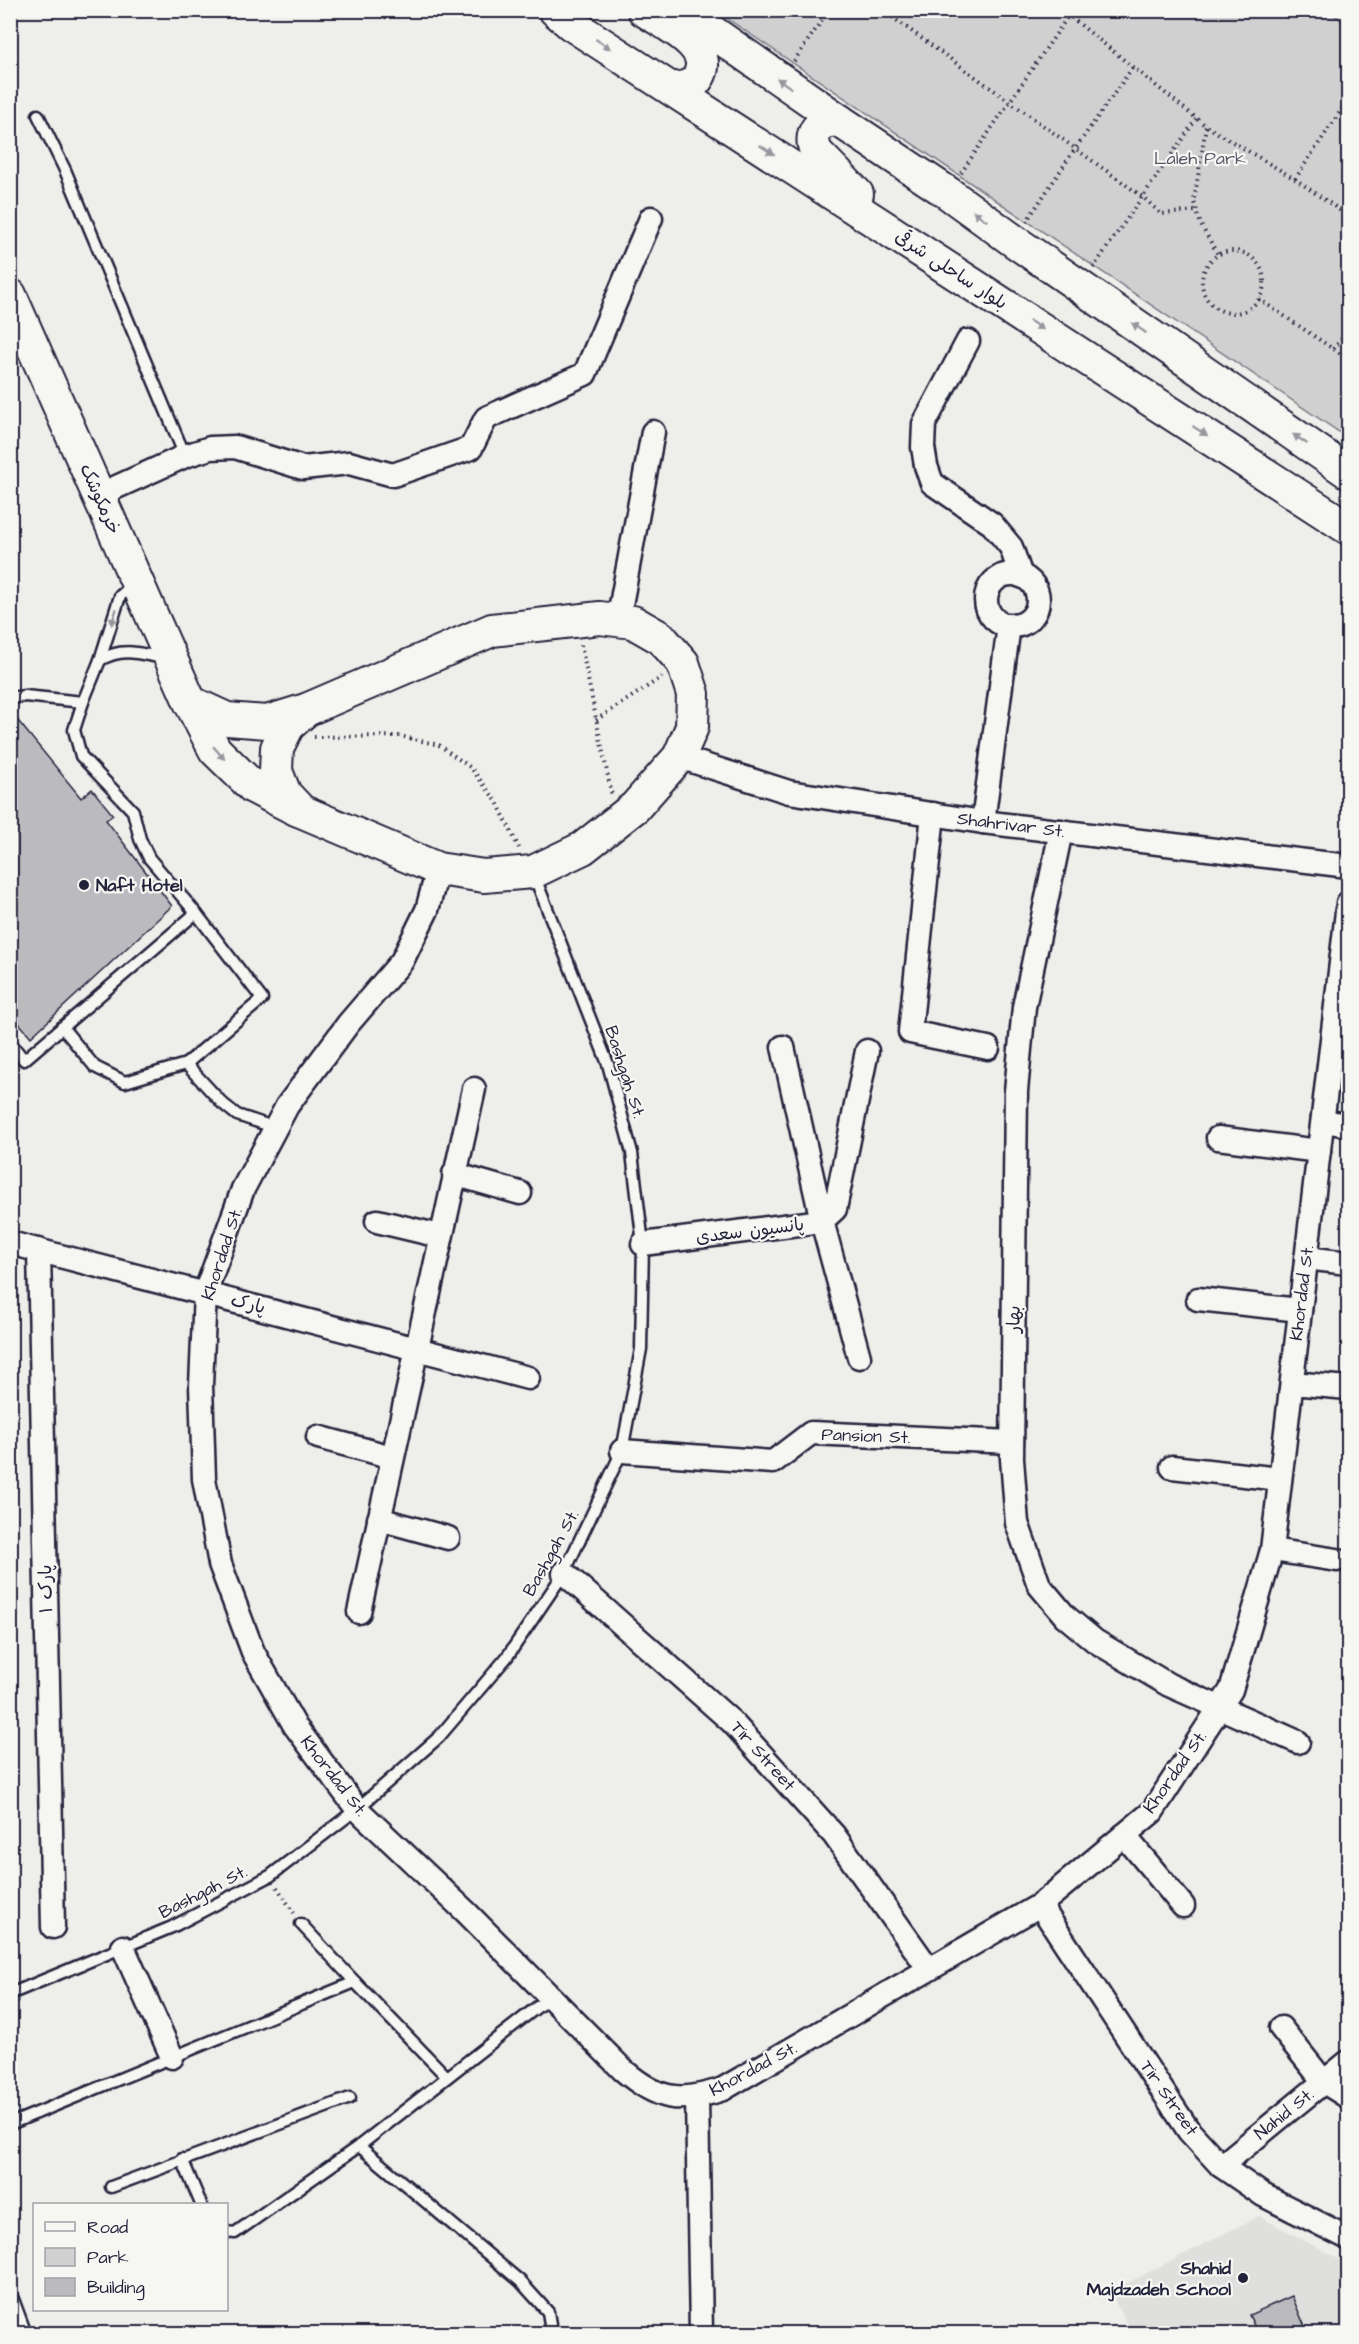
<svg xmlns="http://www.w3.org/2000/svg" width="1359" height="2344" font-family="'Architects Daughter','Playpen Sans Arabic',sans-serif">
	<rect width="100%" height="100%" fill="#eeeeeb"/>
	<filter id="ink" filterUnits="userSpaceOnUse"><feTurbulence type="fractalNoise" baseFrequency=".0167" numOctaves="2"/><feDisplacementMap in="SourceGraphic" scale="12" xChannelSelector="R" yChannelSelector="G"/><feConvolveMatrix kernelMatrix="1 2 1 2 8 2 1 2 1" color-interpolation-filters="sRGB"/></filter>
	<g filter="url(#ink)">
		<polygon fill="#dfdfde" points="1259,2216 1348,2264 1348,2333 1118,2333 1129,2327 1110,2292"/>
		<polygon fill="#d0d0d1" stroke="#797986" stroke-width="1.5" points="716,11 1330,11 1348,26 1348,438"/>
		<g fill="#bbbbbf" stroke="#22223b" stroke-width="1.5">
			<polygon points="10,711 81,798 92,789 113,815 106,820 172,906 31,1037 10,1013"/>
			<polygon points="1292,2296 1308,2334 1258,2334 1249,2315"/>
		</g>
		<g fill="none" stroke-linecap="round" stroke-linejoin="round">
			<defs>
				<g id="lane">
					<polyline points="38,115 65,170 185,456"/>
					<path d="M100 660C124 646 141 654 167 659"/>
					<polyline points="10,698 25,696 83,702"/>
					<polyline points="196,913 262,999 186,1064 222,1103 237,1115 276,1128"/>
					<polyline points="62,1027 95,1067 125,1082 186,1064"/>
					<polyline points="10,1042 24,1060 196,913 149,858 140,839 133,811 81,756 74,730 83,702 100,660 120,596 135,583"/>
					<polyline points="301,1924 355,1982"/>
					<polyline points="10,1994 172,1927 270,1876 357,1809 439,1737 507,1657 564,1573 622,1451 641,1349 643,1244 632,1153 608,1064 534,875"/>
					<polyline points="15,2122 355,1982 447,2077"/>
					<polyline points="359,2146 520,2281 548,2312 550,2324 548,2334"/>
					<polyline points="182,2159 201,2204"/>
					<polyline points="111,2187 350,2098"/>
					<polyline points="226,2232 235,2233 359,2146 550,1997"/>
					<polyline points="10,2291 26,2334"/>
				</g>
				<g id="street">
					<polyline points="968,341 924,424 923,447 926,466 932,483 992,524 1011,547 1021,576"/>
					<polyline points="99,495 185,456 210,448 235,447 303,468 349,463 393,475 471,448 486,418 585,374 651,218"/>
					<circle cx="1012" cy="600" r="26"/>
					<polyline points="618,621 653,432"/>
					<polyline points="679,757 789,792 983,822 1348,866"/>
					<polyline points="933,814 910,1032 988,1048"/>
					<polyline points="983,822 1009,625"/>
					<polyline points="1061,831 1024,1007 1016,1091 1012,1459 1017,1523 1039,1585 1065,1616 1095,1641 1169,1685 1298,1742"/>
					<path d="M438 869 427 910 402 961 348 1024 287 1106 243 1189 205 1293 201 1385 204 1479 220 1564 253 1652 295 1726 357 1809 466 1912 623 2070C658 2100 679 2104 723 2089L1040 1905 1152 1812 1231 1690 1272 1550 1348 903"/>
					<polyline points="783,1047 822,1221 859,1357"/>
					<polyline points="1323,1121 1348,1125"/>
					<polyline points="1218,1138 1319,1151"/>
					<polyline points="454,1174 520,1193"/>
					<polyline points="377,1221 440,1236"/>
					<polyline points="10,1243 528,1378"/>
					<polyline points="643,1244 822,1221 835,1209 867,1051"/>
					<polyline points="39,1250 53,1927"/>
					<polyline points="1306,1258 1348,1263"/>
					<polyline points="1198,1299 1300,1310"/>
					<polyline points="1292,1383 1348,1388"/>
					<polyline points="318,1437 392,1457"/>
					<polyline points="622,1451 773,1462 811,1433 1012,1442"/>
					<polyline points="1172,1467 1280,1479"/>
					<polyline points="379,1519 448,1538"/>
					<polyline points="1272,1550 1337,1560"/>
					<polyline points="564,1573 732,1722 834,1835 929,1969"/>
					<polyline points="359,1612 474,1089"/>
					<polyline points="1124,1835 1183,1906"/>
					<polyline points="1040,1905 1189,2131 1221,2166 1263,2195 1348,2238"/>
					<polyline points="123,1947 172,2057"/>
					<polyline points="1281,2028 1324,2082 1348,2097"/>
					<polyline points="697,2098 701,2334"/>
					<polyline points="1221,2166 1348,2062"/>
				</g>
				<g id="secondary">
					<polyline points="555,10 571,24 1348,528"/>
					<path d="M644 10C664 24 715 46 699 76 693 87 682 89 671 88"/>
					<polyline points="681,10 840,121 948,193 1014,241 1348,472"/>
					<path d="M840 121C819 118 807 135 817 153L857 194"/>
					<polyline points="10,295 190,702 215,750 253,787 298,810"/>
					<polygon points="600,618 633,622 661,638 683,663 693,694 692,727 679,757 635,807 583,848 533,872 484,876 438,869 301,811 285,794 276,771 277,748 288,726 306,710 492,630"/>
					<polyline points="190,702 227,719 267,722 306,710"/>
				</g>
			</defs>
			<use href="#lane" stroke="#22223b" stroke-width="15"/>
			<use href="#street" stroke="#22223b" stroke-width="27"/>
			<use href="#secondary" stroke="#22223b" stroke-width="36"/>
			<g stroke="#22223b" stroke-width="4" stroke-dasharray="1.5 4.5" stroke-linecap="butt">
				<polyline points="882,10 1143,197 1161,214 1197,211"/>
				<polyline points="1062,10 1206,126 1295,179 1348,216"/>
				<polyline points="1344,10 1348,14"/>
				<polyline points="794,61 829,10"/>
				<polyline points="1206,126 1194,201 1201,225 1218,255"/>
				<polyline points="961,173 1069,15"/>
				<polyline points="1295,179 1348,100"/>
				<polyline points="1026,222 1075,149 1133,67"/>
				<circle cx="1233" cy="282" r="31"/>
				<polyline points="1093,268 1197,118"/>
				<polyline points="1259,299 1348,359"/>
				<polyline points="1333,349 1348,331"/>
				<polyline points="581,645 612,796"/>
				<polyline points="596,720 662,677"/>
				<polyline points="314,737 400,736 439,745 471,768 497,802 519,848"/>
				<polyline points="277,1887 294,1913"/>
			</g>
			<use href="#lane" stroke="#f6f6f2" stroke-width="10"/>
			<use href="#street" stroke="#f6f6f2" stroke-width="22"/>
			<use href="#secondary" stroke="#f6f6f2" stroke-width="32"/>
		</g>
		<defs><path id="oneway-solid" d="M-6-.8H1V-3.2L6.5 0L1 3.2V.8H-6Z" transform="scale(1.5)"/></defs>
		<g fill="#9797a0">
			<use href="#oneway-solid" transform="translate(603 44) rotate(33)"/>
			<use href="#oneway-solid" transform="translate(784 83) rotate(-145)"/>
			<use href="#oneway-solid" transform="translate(767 150) rotate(33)"/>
			<use href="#oneway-solid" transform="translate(980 216) rotate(-144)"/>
			<use href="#oneway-solid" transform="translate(1036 325) rotate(33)"/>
			<use href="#oneway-solid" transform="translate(1139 328) rotate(-145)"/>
			<use href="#oneway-solid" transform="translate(1200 431) rotate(33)"/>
			<use href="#oneway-solid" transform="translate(1300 439) rotate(-146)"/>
			<use href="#oneway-solid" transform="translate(114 617) rotate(107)"/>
			<use href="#oneway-solid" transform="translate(219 753) rotate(49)"/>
		</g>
	</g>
	<g fill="#22223b" stroke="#f6f6f2" stroke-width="2">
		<circle cx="84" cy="885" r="6"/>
		<circle cx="1243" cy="2278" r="6"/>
	</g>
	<g text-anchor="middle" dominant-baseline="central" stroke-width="4.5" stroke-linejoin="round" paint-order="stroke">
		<g font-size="18" fill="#565668" stroke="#f6f6f2">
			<text x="1200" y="158">Laleh Park</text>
		</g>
		<g font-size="18" fill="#22223b" stroke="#f6f6f2">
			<text transform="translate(951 270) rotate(33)">بلوار ساحلی شرقی</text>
			<text transform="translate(100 499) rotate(66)">خرمکوشک</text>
			<text transform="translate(1011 825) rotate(7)">Shahrivar St.</text>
			<text transform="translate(625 1072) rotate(72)">Bashgah St.</text>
			<text transform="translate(750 1231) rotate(-7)">پانسیون سعدی</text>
			<text transform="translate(222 1254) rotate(-72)">Khordad St.</text>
			<text transform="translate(1302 1293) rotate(-83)">Khordad St.</text>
			<text transform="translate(248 1304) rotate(14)">پارک</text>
			<text transform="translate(1014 1319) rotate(-89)">بهار</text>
			<text transform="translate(866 1436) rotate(2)">Pansion St.</text>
			<text transform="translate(551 1553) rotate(-61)">Bashgah St.</text>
			<text transform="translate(46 1589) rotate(-91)">پارک ۱</text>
			<text transform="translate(763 1756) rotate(48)">Tir Street</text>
			<text transform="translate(1175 1772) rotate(-55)">Khordad St.</text>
			<text transform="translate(334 1776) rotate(52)">Khordad St.</text>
			<text transform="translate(203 1892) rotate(-27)">Bashgah St.</text>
			<text transform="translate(753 2069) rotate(-28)">Khordad St.</text>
			<text transform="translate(1169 2098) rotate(55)">Tir Street</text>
			<text transform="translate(1284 2114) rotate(-39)">Nahid St.</text>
		</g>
		<g font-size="18" font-weight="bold" fill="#22223b" stroke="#f6f6f2" text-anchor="start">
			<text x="96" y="885">Naft Hotel</text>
			<text x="1231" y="2268" text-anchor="end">Shahid<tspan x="1231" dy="21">Majdzadeh School</tspan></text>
		</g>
	</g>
	<rect width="1359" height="2344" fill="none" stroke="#f6f6f2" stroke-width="36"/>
	<rect x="18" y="18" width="1323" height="2308" fill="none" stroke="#22223b" stroke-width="2" filter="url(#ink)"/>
	<rect x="33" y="2203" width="195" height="108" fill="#f6f6f2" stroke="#a1a1a9" stroke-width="1.5"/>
	<rect x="45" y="2222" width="30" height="9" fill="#f6f6f2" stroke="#a1a1a9" stroke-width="1.5"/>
	<text x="87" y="2233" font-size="18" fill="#22223b">Road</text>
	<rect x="45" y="2248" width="30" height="18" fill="#d0d0d1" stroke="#a1a1a9" stroke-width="1.5"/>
	<text x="87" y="2263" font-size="18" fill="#22223b">Park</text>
	<rect x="45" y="2278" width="30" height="18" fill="#bbbbbf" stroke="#a1a1a9" stroke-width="1.5"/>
	<text x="87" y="2293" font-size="18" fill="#22223b">Building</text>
</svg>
